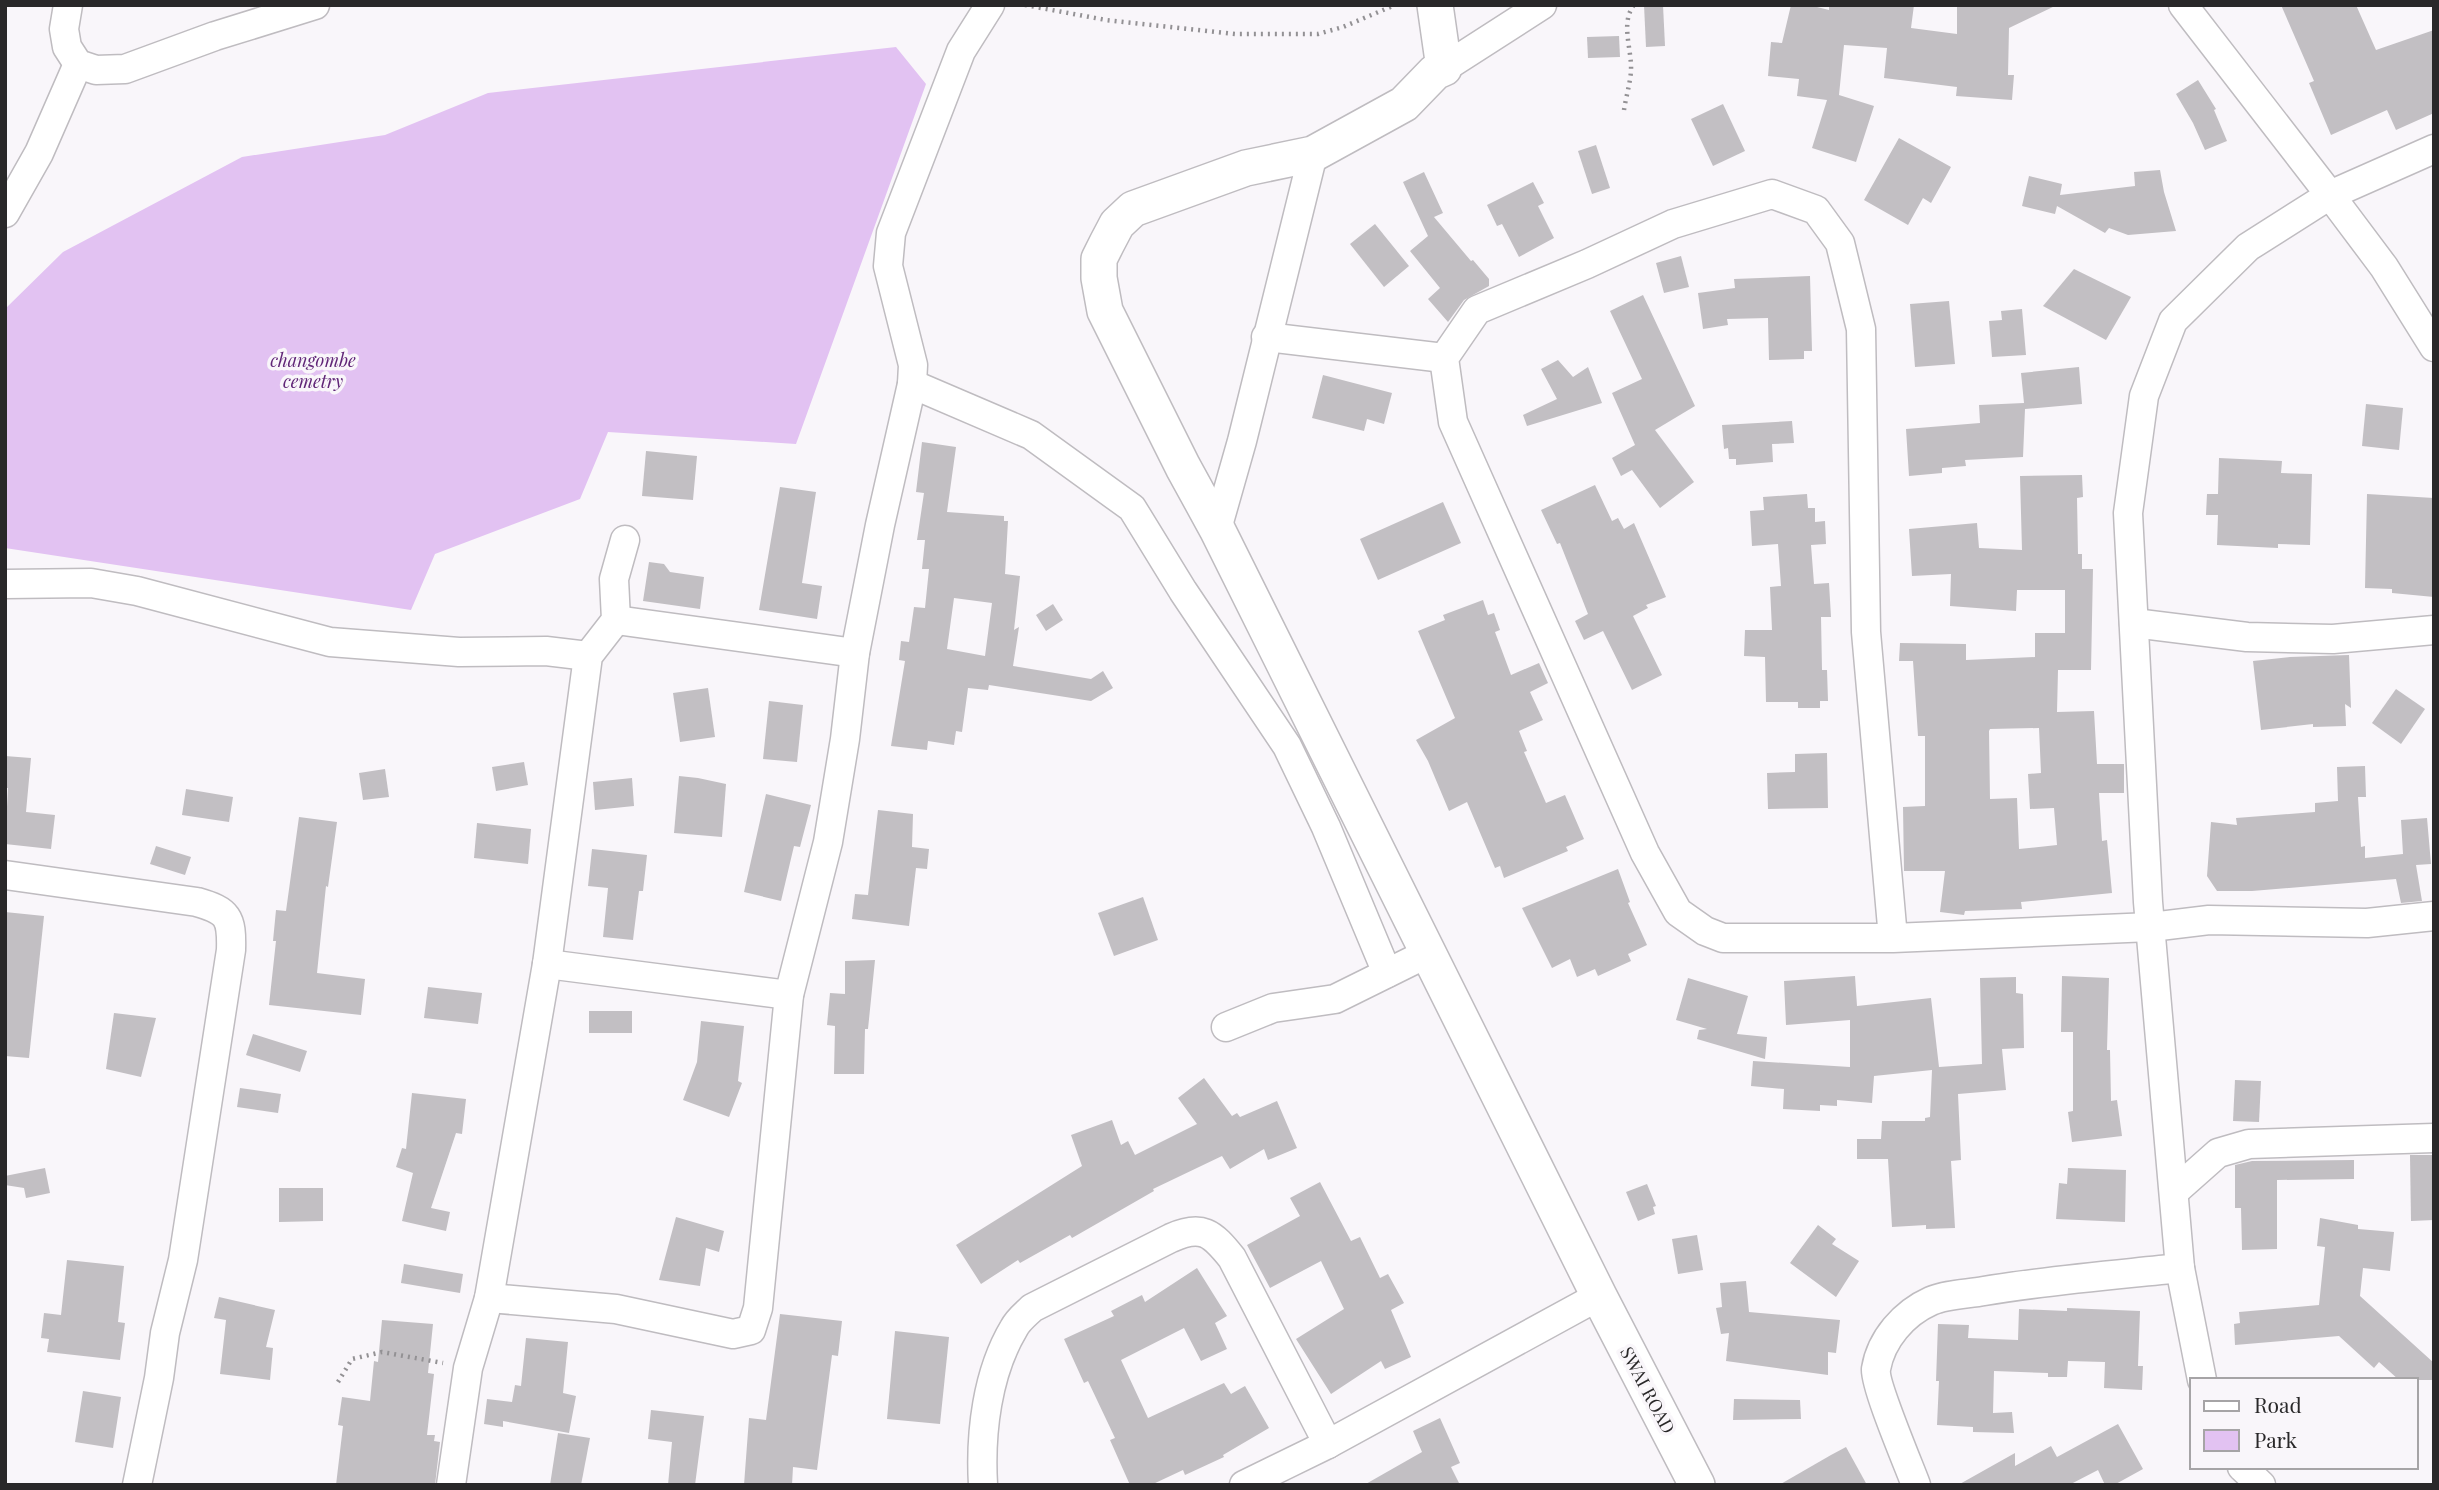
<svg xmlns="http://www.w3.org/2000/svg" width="2439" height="1490" font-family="'Playfair Display',serif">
	<rect width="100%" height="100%" fill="#f9f6fa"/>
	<polygon fill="#e2c2f2" points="896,47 926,84 796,444 608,432 580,499 435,554 411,610 5,548 5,309 63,252 242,157 385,135 488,93"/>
	<g fill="#c2bfc3" fill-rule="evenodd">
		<polygon points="1644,5 1663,5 1665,46 1646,47"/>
		<polygon points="1791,5 1809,5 1829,10 1829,5 1914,5 1911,28 1957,34 1957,5 2057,5 2009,28 2008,75 2014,75 2012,100 1956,96 1957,87 1884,78 1887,48 1844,45 1839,95 1874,106 1856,162 1812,148 1827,100 1797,96 1799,79 1768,76 1771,42 1782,43"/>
		<polygon points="2281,5 2356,5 2376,50 2434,30 2434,113 2396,130 2387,110 2331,135 2309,83 2314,81"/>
		<polygon points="1619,36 1620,57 1588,58 1587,37"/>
		<polygon points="2198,80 2216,109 2214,110 2227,141 2205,150 2193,123 2176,94"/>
		<polygon points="1723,104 1745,151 1713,166 1691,119"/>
		<polygon points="1899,138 1951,167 1931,203 1923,198 1908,225 1864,200"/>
		<polygon points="1596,145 1610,188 1592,194 1578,151"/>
		<polygon points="2160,170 2164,192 2176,231 2128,235 2109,228 2105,233 2057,206 2055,214 2022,206 2029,176 2062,184 2060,195 2135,186 2134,172"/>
		<polygon points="1424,172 1443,213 1434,217 1471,261 1473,260 1489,279 1489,286 1464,300 1448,322 1428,299 1440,288 1410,251 1428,236 1403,182"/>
		<polygon points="1533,182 1544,203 1538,206 1554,238 1519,257 1502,224 1497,226 1487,205"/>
		<polygon points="1375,224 1409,266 1384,287 1350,244"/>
		<polygon points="1681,256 1689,287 1664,293 1656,263"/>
		<polygon points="2074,269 2131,297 2106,340 2043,306"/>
		<polygon points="1810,276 1812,351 1804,351 1804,359 1769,360 1768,318 1727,319 1728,325 1703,329 1698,293 1735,288 1734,279"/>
		<polygon points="1643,295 1695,406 1655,430 1694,482 1660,508 1632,470 1621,476 1612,458 1635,445 1612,393 1642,379 1610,311"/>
		<polygon points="1949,301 1955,364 1915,367 1910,304"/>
		<polygon points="2022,309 2026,355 1992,357 1989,321 2002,320 2001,311"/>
		<polygon points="1558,360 1573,377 1588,367 1602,403 1527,426 1523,415 1557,399 1541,369"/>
		<polygon points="2079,367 2082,404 2025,409 2023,457 1965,460 1966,466 1942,468 1942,473 1909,476 1906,429 1980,423 1979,405 2024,403 2021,373"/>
		<polygon points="1323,375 1392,393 1384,424 1367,419 1364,431 1312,418"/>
		<polygon points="2366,404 2403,408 2399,450 2362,446"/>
		<polygon points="1792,421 1794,443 1772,444 1773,462 1736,465 1736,459 1729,459 1728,448 1724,449 1722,425"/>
		<path d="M922 442 956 447 947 512 1004 516V521H1008L1005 574 1020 576 1014 630 1019 627 1013 666 1091 679 1103 671 1113 688 1091 701 989 685 988 690 968 688 962 732 956 731 954 745 928 741 927 750 891 746 905 661 899 660 901 641 909 642 914 607 925 608 929 569H922L925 540H917L924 493 916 492ZM954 598 992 603 985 656 947 649Z"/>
		<polygon points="646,451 697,456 693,500 642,496"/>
		<polygon points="2219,458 2282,461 2281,473 2312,474 2310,545 2278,544 2278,548 2217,545 2218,515 2206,515 2207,494 2218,494"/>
		<path d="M2082 475 2083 497 2077 498 2078 554H2082V569H2093L2091 670H2058L2057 712 2094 711 2097 764H2124V793H2099L2102 841 2107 840 2112 893 2021 902 2022 909 1965 911 1964 915 1940 912 1945 871H1904L1903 807 1925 806V736H1918L1913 661H1899L1900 643 1966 644V660L2035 657V633H2065V590H2017L2016 611 1950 606 1951 574 1912 576 1909 529 1977 523 1979 548 2022 550 2020 476ZM2039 728 2041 773 2028 774 2030 809 2054 808 2057 845 2019 849 2017 798 1990 799 1989 731 1990 729Z"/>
		<polygon points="1595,485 1612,521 1618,518 1624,529 1634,523 1666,597 1646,605 1648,608 1633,616 1662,675 1632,690 1603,631 1584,640 1575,621 1588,614 1560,543 1557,544 1541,510"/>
		<polygon points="780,487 816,492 802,583 822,586 817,619 759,610"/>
		<polygon points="1807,494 1808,508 1815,508 1815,522 1825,521 1826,544 1811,545 1814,584 1829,583 1831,617 1821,617 1822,670 1827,670 1828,701 1820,701 1820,708 1798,708 1798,702 1766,702 1765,657 1744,656 1745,630 1772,630 1770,587 1781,586 1778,544 1752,546 1750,511 1764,510 1763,497"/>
		<polygon points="2367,494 2434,498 2434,597 2392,593 2392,589 2365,588"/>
		<polygon points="1443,502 1461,543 1378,580 1360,539"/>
		<polygon points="649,562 664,564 670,572 704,577 700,609 643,601"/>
		<polygon points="1483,600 1488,615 1494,613 1500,630 1495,632 1511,675 1539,663 1548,683 1530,692 1543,720 1519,731 1527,751 1524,752 1546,803 1565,795 1584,839 1566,847 1568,851 1504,878 1500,866 1495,868 1467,802 1449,811 1428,761 1416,740 1455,718 1418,631 1445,620 1443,615"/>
		<polygon points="1053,604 1063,620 1046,631 1036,615"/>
		<polygon points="2349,655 2351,708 2345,704 2346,726 2313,727 2313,724 2261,730 2253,661 2290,657"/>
		<polygon points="708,688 715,737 680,742 673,693"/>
		<polygon points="2396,689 2425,709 2401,744 2372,723"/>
		<polygon points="769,701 803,705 797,762 763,759"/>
		<polygon points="1827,753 1828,808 1768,809 1767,773 1795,772 1795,754"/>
		<polygon points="5,756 31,758 26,812 55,815 51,849 5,844 8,788 5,788"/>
		<polygon points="524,762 528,785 496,791 492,767"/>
		<polygon points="2365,766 2366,797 2358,797 2361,847 2365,846 2365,858 2403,854 2401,820 2427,818 2431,864 2416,865 2422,901 2401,903 2396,879 2252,891 2217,891 2207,876 2211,822 2237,825 2236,818 2315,812 2315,803 2338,801 2337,767"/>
		<polygon points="385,769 389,797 363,800 359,773"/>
		<polygon points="679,776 698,778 726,784 722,837 674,833"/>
		<polygon points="632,778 634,806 595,810 593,782"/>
		<polygon points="186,789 233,797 229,822 182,815"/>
		<polygon points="766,794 811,805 800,847 794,846 781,901 744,892"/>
		<polygon points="878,810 913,814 912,847 929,849 927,869 916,868 909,926 852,919 855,894 868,895"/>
		<polygon points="299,817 337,822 328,887 326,886 317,973 365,979 361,1015 269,1005 276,941 273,941 276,910 286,911"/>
		<polygon points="477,823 531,829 528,864 474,858"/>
		<polygon points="156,846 191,857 185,875 150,864"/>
		<polygon points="592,849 647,855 643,891 639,891 633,940 603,937 608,888 588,886"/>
		<polygon points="1618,869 1630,902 1628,903 1647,945 1628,954 1631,961 1598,976 1595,969 1577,977 1570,959 1552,968 1522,908"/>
		<polygon points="1143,897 1158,940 1114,956 1098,913"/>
		<polygon points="5,912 44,916 29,1058 5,1056"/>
		<polygon points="875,960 868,1029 865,1029 864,1074 834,1074 835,1026 827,1025 830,993 845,994 845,961"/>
		<polygon points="1855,976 1857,1006 1931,998 1939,1067 1982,1064 1980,978 2016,977 2016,993 2023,994 2024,1048 2002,1049 2006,1090 1958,1094 1961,1160 1951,1161 1955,1228 1926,1229 1926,1225 1892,1227 1888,1159 1857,1159 1857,1139 1881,1139 1882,1121 1925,1121 1925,1118 1930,1117 1932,1070 1874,1076 1872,1103 1837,1100 1837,1106 1820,1105 1820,1111 1783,1109 1784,1089 1751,1086 1753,1061 1850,1067 1850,1020 1786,1025 1784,981"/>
		<polygon points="2062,976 2109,978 2107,1050 2110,1050 2111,1101 2117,1100 2122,1136 2072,1142 2068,1112 2073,1111 2073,1032 2061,1032"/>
		<polygon points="1688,978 1748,996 1737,1034 1767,1037 1765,1059 1697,1039 1699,1030 1707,1029 1676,1020"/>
		<polygon points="428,987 482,993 478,1024 424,1018"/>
		<rect x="589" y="1011" width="43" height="22"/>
		<polygon points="114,1013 156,1018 141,1077 106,1069"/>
		<polygon points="701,1021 744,1026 738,1081 742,1083 729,1117 683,1100 697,1062"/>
		<polygon points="253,1034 307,1051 300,1072 246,1055"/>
		<polygon points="1204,1078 1232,1116 1237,1113 1240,1117 1277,1101 1297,1148 1268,1160 1264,1149 1230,1169 1222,1156 1153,1189 1154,1191 1072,1238 1070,1235 1020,1263 1018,1260 981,1284 956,1245 1082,1166 1071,1135 1112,1120 1121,1145 1128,1141 1135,1155 1197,1124 1178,1098"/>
		<polygon points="2235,1080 2261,1081 2259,1122 2233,1121"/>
		<polygon points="240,1088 281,1094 278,1113 237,1107"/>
		<polygon points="412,1093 466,1099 462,1134 456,1133 431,1208 450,1212 446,1231 402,1221 413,1173 396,1167 402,1148 406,1149"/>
		<polygon points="2410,1155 2434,1155 2434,1220 2411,1221"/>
		<polygon points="2354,1160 2354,1179 2277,1180 2277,1249 2242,1250 2241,1208 2235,1208 2235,1165 2252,1161"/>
		<polygon points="45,1168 50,1193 26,1198 24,1188 5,1185 5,1176"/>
		<polygon points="2068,1168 2126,1170 2125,1222 2056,1219 2059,1183 2067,1184"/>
		<polygon points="1320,1182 1351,1241 1360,1237 1380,1278 1388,1274 1404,1303 1391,1310 1411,1357 1385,1369 1381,1361 1331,1394 1296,1339 1344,1309 1321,1261 1270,1288 1247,1245 1300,1216 1290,1198"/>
		<polygon points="1647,1184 1656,1206 1653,1207 1655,1214 1638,1221 1626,1192"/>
		<polygon points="279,1188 323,1188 323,1221 279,1222"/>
		<polygon points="676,1217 724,1231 719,1252 706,1248 700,1286 659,1280"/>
		<polygon points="2320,1218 2358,1225 2358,1229 2394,1232 2390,1271 2363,1268 2360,1296 2434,1363 2434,1380 2399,1380 2379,1362 2374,1368 2339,1336 2235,1345 2234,1324 2240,1323 2239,1312 2319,1305 2325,1247 2317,1246"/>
		<polygon points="1818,1225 1836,1239 1832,1244 1859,1261 1836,1297 1790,1263"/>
		<polygon points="1697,1235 1703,1270 1678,1274 1672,1239"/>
		<polygon points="67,1260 124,1266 118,1322 125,1323 120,1360 47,1352 49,1339 41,1338 44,1313 61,1315"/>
		<polygon points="404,1264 463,1274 460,1293 401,1283"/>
		<polygon points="1197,1268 1227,1316 1215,1323 1227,1349 1201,1361 1184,1328 1121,1360 1148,1418 1224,1383 1231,1394 1245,1386 1269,1428 1223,1455 1224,1457 1185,1475 1183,1470 1151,1485 1130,1485 1110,1440 1115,1438 1088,1381 1084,1383 1064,1339 1114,1316 1111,1311 1142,1295 1145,1302"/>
		<polygon points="1746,1281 1749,1312 1840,1320 1836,1353 1828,1352 1828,1375 1726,1361 1729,1333 1721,1334 1716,1308 1722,1307 1720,1283"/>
		<polygon points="219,1297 275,1310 266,1347 273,1348 270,1380 220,1374 226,1320 214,1318"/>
		<polygon points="2067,1308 2140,1311 2138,1366 2143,1366 2142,1390 2104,1388 2105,1362 2068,1361 2067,1377 2048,1377 2048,1373 1994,1371 1993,1413 2012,1412 2014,1433 1973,1432 1973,1427 1937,1425 1939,1381 1936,1381 1938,1324 1969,1325 1968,1338 2018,1340 2019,1309 2067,1311"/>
		<polygon points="780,1314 842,1321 838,1356 832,1355 817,1470 793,1467 792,1485 744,1485 749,1418 766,1420"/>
		<polygon points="382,1320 433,1324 428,1373 434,1374 427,1435 435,1435 434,1441 440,1442 435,1485 336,1485 343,1426 338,1425 342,1397 370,1401 374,1361 378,1362"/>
		<polygon points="895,1331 949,1337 940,1424 887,1419"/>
		<polygon points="526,1338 568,1342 563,1393 576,1396 569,1433 503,1421 503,1427 484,1424 487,1399 512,1402 515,1385 521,1386"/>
		<polygon points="83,1391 121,1397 113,1448 75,1442"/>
		<polygon points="1734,1399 1800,1400 1801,1419 1733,1420"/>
		<polygon points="651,1410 704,1416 695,1485 668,1485 672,1442 648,1439"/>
		<polygon points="1440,1418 1460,1463 1451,1467 1460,1485 1364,1485 1422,1452 1413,1431"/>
		<polygon points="2118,1424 2143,1469 2114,1485 2105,1485 2098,1470 2069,1485 1958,1485 2015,1453 2015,1466 2051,1446 2057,1457"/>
		<polygon points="558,1433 590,1438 581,1485 550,1485"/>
		<polygon points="1846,1447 1867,1485 1779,1485 1831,1455"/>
	</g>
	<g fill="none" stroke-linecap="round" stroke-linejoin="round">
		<defs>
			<g id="minor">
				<polyline points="68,5 64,29 67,47 78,64 96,70 125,69 215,36 315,5"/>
				<polyline points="2183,5 2330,195 2248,247 2173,321 2144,396 2128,513 2148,902 2180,1268 2202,1380"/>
				<polyline points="1444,68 1542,5"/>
				<polyline points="2434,149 2330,195 2384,267 2434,347"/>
				<polyline points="5,213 39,153 78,64"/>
				<polyline points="1266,337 1444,358"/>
				<polyline points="912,384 1031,435 1132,508 1183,591 1287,746 1326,827 1387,973"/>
				<polyline points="1217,529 1242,441 1313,154"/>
				<polyline points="5,584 91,583 137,591 330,642 459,652 546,651 588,656"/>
				<polyline points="616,620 855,653"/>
				<polyline points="2134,623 2247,637 2333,639 2434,630"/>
				<path d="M5 875 197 902C228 911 232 917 231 950L183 1260 165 1333 159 1378 137 1485"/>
				<polyline points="1893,938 1866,632 1861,329 1840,243 1816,210 1772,194 1673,224 1587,264 1477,310 1444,358 1453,422 1645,853 1678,912 1705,931 1723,938 1893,938 2151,927 2209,920 2367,923 2434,916"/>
				<polyline points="547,964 789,995"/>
				<polyline points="1226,1027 1273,1008 1335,999 1428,953"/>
				<polyline points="2174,1192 2218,1153 2249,1144 2434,1138"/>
				<polyline points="489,1298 616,1309 733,1334 751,1330 758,1308 789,995 828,842 845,739 855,653 880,525 912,384 913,365 888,266 891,233 961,51 990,5"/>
				<polyline points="2242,1467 2261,1485"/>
				<polyline points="451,1485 468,1368 489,1298 547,964 588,656 616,620 614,579 625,540"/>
				<path d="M983 1485C980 1433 987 1373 1014 1328 1018 1320 1026 1314 1032 1308L1171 1238C1202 1224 1212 1233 1232 1258L1328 1444"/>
				<polyline points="1244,1485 1328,1444 1599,1296"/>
				<path d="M1916 1485C1909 1466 1874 1384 1876 1369 1881 1339 1904 1313 1931 1301 1946 1294 1968 1294 1984 1291 2049 1280 2114 1275 2180 1268"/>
			</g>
			<polyline id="tertiary" points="1435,5 1444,68 1435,72 1404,104 1313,154 1246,168 1133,209 1117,224 1107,243 1099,259 1099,278 1105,311 1183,467 1217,529 1599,1296 1697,1485"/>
		</defs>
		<use href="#minor" stroke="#bfbcc0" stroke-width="31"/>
		<use href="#tertiary" stroke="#bfbcc0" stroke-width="38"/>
		<g stroke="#939194" stroke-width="4.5" stroke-dasharray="2 5" stroke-linecap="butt">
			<polyline points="1025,5 1106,20 1235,34 1318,34 1343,27 1395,5"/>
			<path d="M1624 110C1626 97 1630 84 1631 71 1632 49 1620 23 1634 5"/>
			<polyline points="338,1382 352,1359 382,1352 443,1363"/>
		</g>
		<use href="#minor" stroke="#fff" stroke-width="28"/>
		<use href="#tertiary" stroke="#fff" stroke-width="35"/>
	</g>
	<g text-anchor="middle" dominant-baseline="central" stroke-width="7" stroke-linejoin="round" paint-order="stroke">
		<g font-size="18" font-style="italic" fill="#602677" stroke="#f9f6fa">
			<text x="313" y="360">changombe<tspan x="313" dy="21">cemetry</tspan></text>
		</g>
		<g font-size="18" fill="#292829" stroke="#f9f6fa">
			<text transform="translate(1648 1390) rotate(62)">SWAI ROAD</text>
		</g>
	</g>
	<rect width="2439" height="1490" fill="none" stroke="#292829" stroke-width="14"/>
	<rect x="2190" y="1378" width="228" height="91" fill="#f9f6fa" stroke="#a6a4a6" stroke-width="2"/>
	<rect x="2204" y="1401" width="35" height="10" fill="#ffffff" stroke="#a6a4a6" stroke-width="2"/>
	<text x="2254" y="1413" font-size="21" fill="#292829">Road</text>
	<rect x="2204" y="1430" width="35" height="21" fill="#e2c2f2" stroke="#a6a4a6" stroke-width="2"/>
	<text x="2254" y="1448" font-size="21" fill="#292829">Park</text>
</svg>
